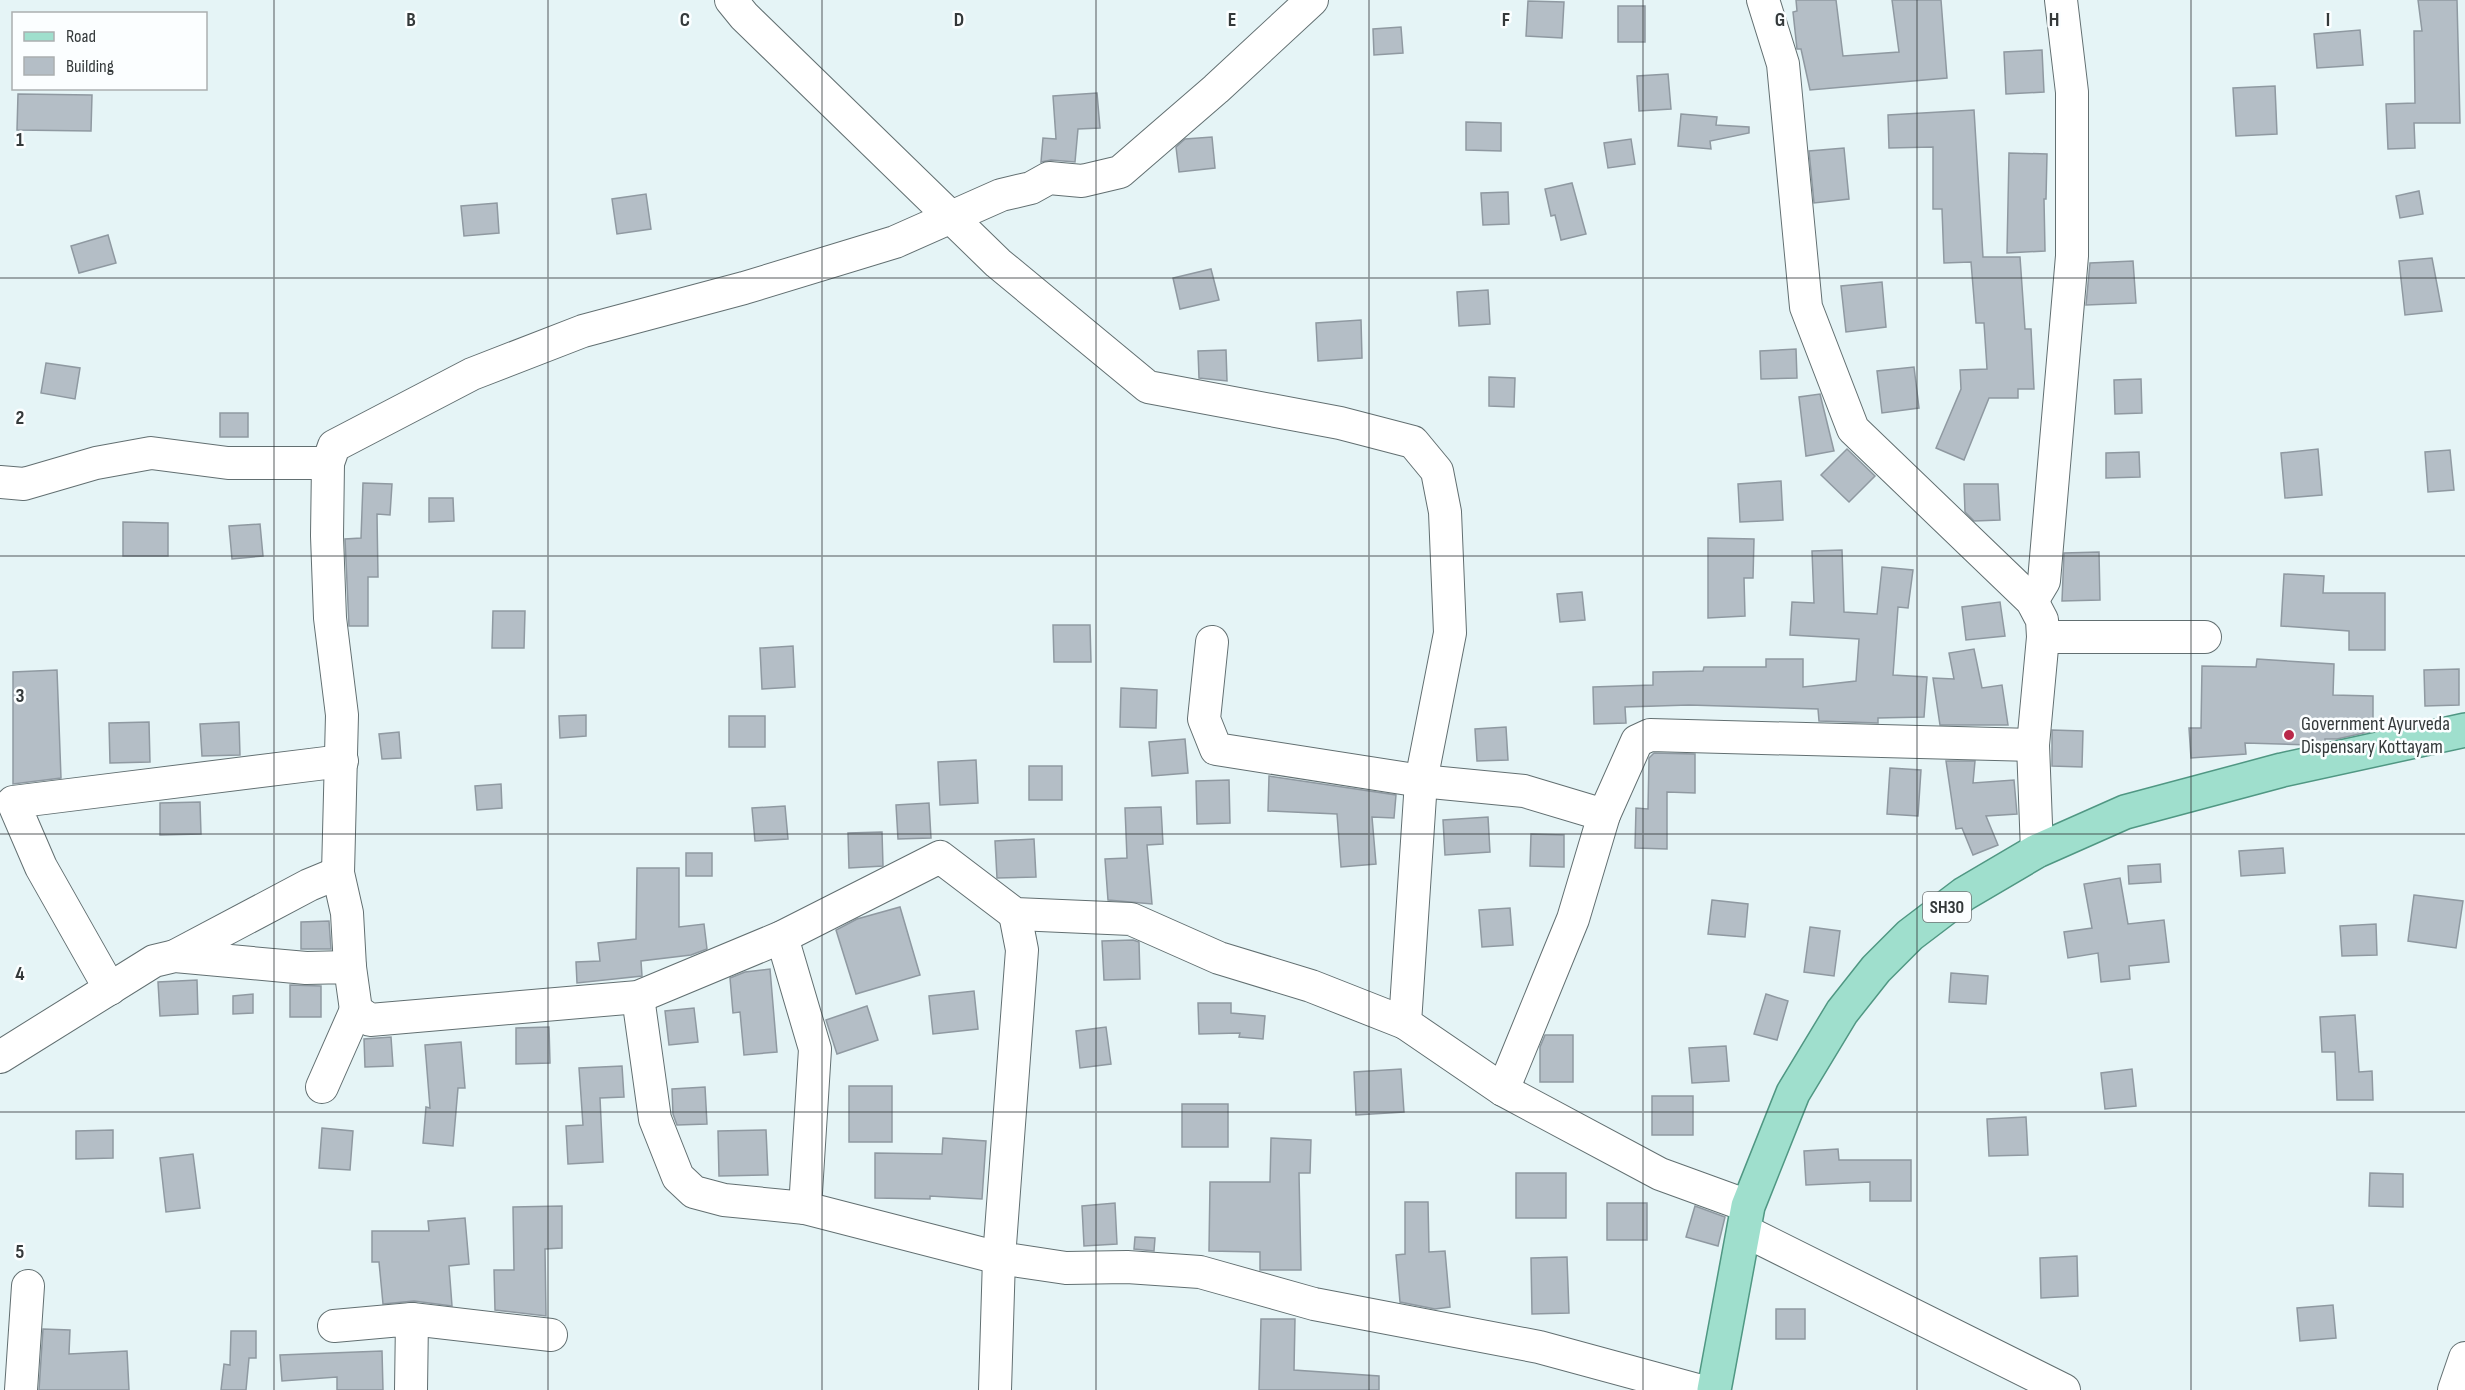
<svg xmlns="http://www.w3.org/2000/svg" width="2465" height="1390" font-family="'Sofia Sans Condensed',sans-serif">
	<rect width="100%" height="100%" fill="#e5f4f6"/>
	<g fill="#b4bec6" stroke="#8f99a1" stroke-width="1.5">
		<polygon points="1796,0 1836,0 1843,56 1899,52 1892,0 1941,0 1947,78 1810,90 1801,49 1797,49 1793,12 1797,11"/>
		<polygon points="2418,0 2457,0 2460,123 2414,123 2415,148 2388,149 2386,104 2415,103 2414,31 2422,31"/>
		<polygon points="1528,1 1564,2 1562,38 1526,36"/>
		<rect x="1618" y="6" width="27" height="36"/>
		<polygon points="1401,27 1403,53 1374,55 1373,29"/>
		<polygon points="2360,30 2363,65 2317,68 2314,34"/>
		<polygon points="2042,50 2044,92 2006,94 2004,52"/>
		<polygon points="1668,74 1671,109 1639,111 1637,76"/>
		<polygon points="2275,86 2277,134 2236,136 2233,88"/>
		<polygon points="1097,93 1100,128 1078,129 1075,162 1051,160 1041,162 1043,138 1056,139 1053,96"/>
		<polygon points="18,94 92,95 91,131 17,130"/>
		<polygon points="1974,110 1983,257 2020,257 2025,329 2031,329 2034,389 2018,389 2018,398 1989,398 1964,460 1936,448 1961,389 1960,370 1987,369 1984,323 1976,323 1971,262 1944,263 1942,209 1933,209 1933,147 1889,148 1888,115"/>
		<polygon points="1681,114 1717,117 1716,125 1749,127 1749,133 1710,141 1711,149 1678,146"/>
		<polygon points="1466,122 1501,123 1501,151 1466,150"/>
		<polygon points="1212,137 1215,168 1179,172 1176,147 1185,139"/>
		<polygon points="1631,139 1635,164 1608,168 1604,143"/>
		<polygon points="1844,148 1849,199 1814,203 1809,151"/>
		<polygon points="2009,153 2047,154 2046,199 2044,199 2045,251 2007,253"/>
		<polygon points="1572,183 1586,234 1561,240 1555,215 1551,216 1545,189"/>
		<polygon points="2419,191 2423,214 2400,218 2396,196"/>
		<polygon points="1508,192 1509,224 1483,225 1481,193"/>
		<polygon points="646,194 651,229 617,234 612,199"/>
		<polygon points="497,203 499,233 464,236 461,206"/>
		<polygon points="108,235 116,263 79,273 71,246"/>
		<polygon points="2432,258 2442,311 2405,315 2399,261"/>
		<polygon points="2133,261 2136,303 2086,305 2090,263"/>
		<polygon points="1211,269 1219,300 1180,309 1173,278"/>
		<polygon points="1882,282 1886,327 1846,332 1841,286"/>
		<polygon points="1488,290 1490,324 1459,326 1457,292"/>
		<polygon points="1361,320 1362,358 1318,361 1316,323"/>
		<polygon points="1796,349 1797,378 1761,379 1760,351"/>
		<polygon points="1226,350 1227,381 1199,378 1198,351"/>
		<polygon points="46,363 80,368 75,399 41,393"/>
		<polygon points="1914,367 1919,408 1882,413 1877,371"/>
		<polygon points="1489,377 1515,378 1514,407 1489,406"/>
		<polygon points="2141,379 2142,413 2115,414 2114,380"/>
		<polygon points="1820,394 1834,451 1806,456 1799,397"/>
		<rect x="220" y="413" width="28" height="24"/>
		<polygon points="1847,449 1875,476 1849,502 1821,475"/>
		<polygon points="2318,449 2322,495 2285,498 2281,453"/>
		<polygon points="2450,450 2454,490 2428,492 2425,452"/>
		<polygon points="2139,452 2140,477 2106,478 2106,453"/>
		<polygon points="1781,481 1783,520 1740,522 1738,484"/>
		<polygon points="363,483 392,484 390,515 377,514 378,577 368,577 368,626 349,626 345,539 361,538"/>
		<polygon points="1964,484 1998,484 2000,520 1974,521 1965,512"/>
		<polygon points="429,498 453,498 454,521 429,522"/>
		<polygon points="123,522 168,523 168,556 123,556"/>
		<polygon points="260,524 263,556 232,559 229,526"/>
		<polygon points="1708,538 1754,539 1753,578 1744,578 1745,616 1708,618"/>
		<polygon points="1842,550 1844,612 1877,614 1882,567 1913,570 1908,608 1898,607 1893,675 1927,677 1924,717 1878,718 1878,723 1819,721 1818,709 1689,705 1625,707 1626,723 1594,724 1593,687 1653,685 1653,672 1703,671 1704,667 1766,667 1766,659 1803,659 1803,687 1856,681 1859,639 1790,635 1792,602 1814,603 1812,551"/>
		<polygon points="2099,552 2100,600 2062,601 2064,553"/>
		<polygon points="2284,574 2324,576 2323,593 2385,593 2385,650 2349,650 2349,631 2281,626"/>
		<polygon points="1582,592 1585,620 1560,622 1557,594"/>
		<polygon points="2000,602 2005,636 1966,640 1962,607"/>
		<polygon points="493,611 525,611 524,648 492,648"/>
		<polygon points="1053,625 1090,625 1091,662 1054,662"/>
		<polygon points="793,646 795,687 762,689 760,648"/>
		<polygon points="1974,649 1982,688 2002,685 2008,725 1940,725 1933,678 1954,679 1949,653"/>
		<polygon points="2257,659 2334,664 2333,695 2373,696 2373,731 2337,739 2325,739 2325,741 2310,745 2245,743 2246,754 2191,758 2189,728 2201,728 2202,666 2256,667"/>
		<polygon points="2459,669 2459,705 2425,706 2424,670"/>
		<polygon points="57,670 61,778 13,784 13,672"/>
		<polygon points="1121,688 1157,690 1156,728 1120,727"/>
		<polygon points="586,715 586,736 560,738 559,716"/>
		<rect x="729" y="716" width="36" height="31"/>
		<polygon points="149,722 150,762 110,763 109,723"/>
		<polygon points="239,722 240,755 202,756 200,724"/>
		<polygon points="1506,727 1508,760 1477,761 1475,729"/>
		<polygon points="2052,730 2083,731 2082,767 2052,766"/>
		<polygon points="399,732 401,758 382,759 379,734"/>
		<polygon points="1185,739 1188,773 1152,776 1149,742"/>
		<polygon points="1654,753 1695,754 1695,793 1667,792 1667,849 1635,848 1636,808 1648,809 1649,758"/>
		<polygon points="976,760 978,803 940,805 938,762"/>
		<polygon points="1946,761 1975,761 1973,783 2014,780 2017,814 1986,816 1998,845 1973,855 1962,828 1956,829"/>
		<rect x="1029" y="766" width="33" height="34"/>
		<polygon points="1890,768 1921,770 1918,816 1887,814"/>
		<polygon points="1269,776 1396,795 1394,818 1372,817 1376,864 1341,867 1337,814 1268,811"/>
		<polygon points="1229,780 1230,823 1197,824 1196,781"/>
		<polygon points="501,784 502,808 477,810 475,786"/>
		<polygon points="200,802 201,834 160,835 160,803"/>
		<polygon points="929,803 931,838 898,839 896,805"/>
		<polygon points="785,806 788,839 755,841 752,808"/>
		<polygon points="1161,807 1163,844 1147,845 1152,904 1108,900 1105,859 1127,858 1125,808"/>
		<polygon points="1488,817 1490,852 1445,855 1443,820"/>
		<polygon points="882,832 883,866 849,868 848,833"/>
		<polygon points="1531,834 1564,835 1564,867 1530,866"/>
		<polygon points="1034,839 1036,877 997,878 995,841"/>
		<polygon points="2283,848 2285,873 2241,876 2239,851"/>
		<rect x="686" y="853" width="26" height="23"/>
		<polygon points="2160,864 2161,882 2129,884 2128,866"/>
		<polygon points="637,868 679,868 679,927 704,924 707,949 691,955 641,961 642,976 577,983 576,962 600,961 598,943 636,939"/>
		<polygon points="2120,878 2128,924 2164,920 2169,962 2129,966 2130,979 2101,982 2098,953 2068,958 2064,932 2092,928 2084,884"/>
		<polygon points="2414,895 2463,901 2456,948 2408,941"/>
		<polygon points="1712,900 1748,904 1745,937 1708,934"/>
		<polygon points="900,907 920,975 856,994 836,930 857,919"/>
		<polygon points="1510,908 1513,945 1482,947 1479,910"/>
		<polygon points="329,921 331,949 301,949 301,922"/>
		<polygon points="2376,924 2377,955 2342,956 2340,926"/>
		<polygon points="1810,927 1840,931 1834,976 1804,972"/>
		<polygon points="1133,940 1139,942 1140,979 1104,980 1102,941"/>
		<polygon points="770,969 777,1052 744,1055 740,1012 733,1013 730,978 745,972"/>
		<polygon points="1951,973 1988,976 1986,1004 1949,1002"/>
		<polygon points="197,980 198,1014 160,1016 158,982"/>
		<polygon points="290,985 321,986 321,1017 290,1017"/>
		<polygon points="974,991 978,1029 933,1034 929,996"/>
		<polygon points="253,994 253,1013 233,1014 233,996"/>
		<polygon points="1766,994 1788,1001 1777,1040 1754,1034"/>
		<polygon points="1198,1003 1231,1003 1231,1013 1265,1016 1263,1039 1239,1037 1240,1033 1199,1034"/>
		<polygon points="867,1006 878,1040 837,1054 826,1020"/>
		<polygon points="694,1008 698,1042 669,1045 665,1011"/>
		<polygon points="2355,1015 2359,1072 2372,1071 2373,1100 2337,1100 2335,1052 2322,1052 2320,1017"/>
		<polygon points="549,1027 550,1063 516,1064 516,1028"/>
		<polygon points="1106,1027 1111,1064 1080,1068 1076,1031"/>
		<polygon points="1545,1035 1573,1035 1573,1082 1540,1082 1540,1047"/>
		<polygon points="391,1037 393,1066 365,1067 364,1039"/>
		<polygon points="461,1042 465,1088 458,1088 453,1146 423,1143 426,1107 430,1108 425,1045"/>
		<polygon points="1726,1046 1729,1081 1692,1083 1689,1048"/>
		<polygon points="622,1066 624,1097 600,1098 603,1162 568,1164 566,1126 583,1125 579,1068"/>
		<polygon points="1401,1069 1404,1112 1356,1115 1354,1072"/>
		<polygon points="2132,1069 2136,1106 2105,1109 2101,1073"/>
		<rect x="849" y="1086" width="43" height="56"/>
		<polygon points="705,1087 707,1124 677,1125 673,1114 672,1089"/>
		<rect x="1652" y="1096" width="41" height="39"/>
		<rect x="1182" y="1104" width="46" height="43"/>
		<polygon points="2026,1117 2028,1155 1989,1156 1987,1119"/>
		<polygon points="322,1128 353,1131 350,1170 319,1168"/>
		<polygon points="113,1130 113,1158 76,1159 76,1131"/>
		<polygon points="766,1130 768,1175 719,1176 718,1131"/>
		<polygon points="943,1138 986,1141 982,1199 930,1196 930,1199 875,1198 875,1153 942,1154"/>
		<polygon points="1271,1138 1311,1140 1310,1173 1299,1173 1301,1270 1260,1270 1260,1252 1209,1251 1210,1182 1270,1182"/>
		<polygon points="1838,1149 1839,1160 1911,1160 1911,1201 1870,1201 1870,1182 1806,1185 1804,1151"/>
		<polygon points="193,1154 200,1208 166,1212 160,1158"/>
		<rect x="1516" y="1173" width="50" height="45"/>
		<polygon points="2370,1173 2403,1174 2403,1207 2369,1206"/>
		<polygon points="1405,1202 1428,1202 1429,1252 1445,1251 1450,1307 1435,1309 1400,1302 1396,1255 1405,1254"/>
		<polygon points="1115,1203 1117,1244 1084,1246 1082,1206"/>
		<rect x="1607" y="1203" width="40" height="37"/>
		<polygon points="562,1206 562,1248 545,1249 546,1316 495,1310 494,1270 514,1270 513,1207"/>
		<polygon points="1695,1206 1725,1217 1718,1246 1686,1237"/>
		<polygon points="465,1218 469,1264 449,1266 452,1306 414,1301 383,1304 379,1262 372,1262 372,1231 429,1231 428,1221"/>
		<polygon points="1135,1237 1155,1238 1154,1251 1134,1249"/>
		<polygon points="2077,1256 2078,1296 2041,1298 2040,1258"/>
		<polygon points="1567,1257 1569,1313 1532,1314 1531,1258"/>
		<polygon points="2333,1305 2336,1338 2300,1341 2297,1308"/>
		<rect x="1776" y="1309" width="29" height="30"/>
		<polygon points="1261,1319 1295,1319 1294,1370 1379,1376 1379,1390 1259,1390"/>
		<polygon points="43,1329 70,1330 69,1354 127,1351 129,1390 39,1390"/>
		<polygon points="231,1331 256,1331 256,1358 249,1358 246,1390 221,1390 224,1364 230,1365"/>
		<polygon points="382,1351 383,1390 337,1390 337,1377 282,1381 280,1355"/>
	</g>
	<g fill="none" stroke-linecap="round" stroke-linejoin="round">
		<defs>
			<g id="minor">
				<polyline points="731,0 744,16 998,263 1148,387 1340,423 1413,442 1437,471 1445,512 1450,633 1421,781 1405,1023 1503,1090 1660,1174 1748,1206"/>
				<polyline points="1763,0 1783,64 1806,307 1853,429 2032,601 2042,620 2043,637 2033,745 2037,851"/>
				<polyline points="328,463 327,536 330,618 342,715 338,873 347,913 350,967"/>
				<polyline points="0,482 24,484 96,463 151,453 228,463 328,463 334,446 472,374 583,331 744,288 895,242 1001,195 1031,188 1049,178 1082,181 1120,172 1216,89 1312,0"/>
				<polyline points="2032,601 2044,581 2072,256 2072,92 2061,0"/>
				<polyline points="2043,637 2205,637"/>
				<polyline points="1212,642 1204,719 1216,749 1421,781 1524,791 1604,815"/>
				<polyline points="782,937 815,1049 805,1208"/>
				<polyline points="175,956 309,885 338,873"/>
				<polyline points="110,989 41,867 13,802 342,761"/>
				<polyline points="638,997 655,1119 678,1177 694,1192 724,1200 805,1208 999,1258 1066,1268 1127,1267 1200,1272 1314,1304 1539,1347 1697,1390"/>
				<polyline points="0,1057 154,961 175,956 306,968 350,967 356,1010 370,1020 638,997 782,937 940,857 1015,914 1131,919 1219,958 1311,986 1405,1023"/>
				<polyline points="322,1087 356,1010"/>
				<polyline points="1503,1090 1573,919 1604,815 1637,741 1650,735 2033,745"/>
				<polyline points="1745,1231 2064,1390"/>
				<polyline points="412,1319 551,1335"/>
				<polyline points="334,1326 412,1319 411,1390"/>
				<polyline points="21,1390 28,1286"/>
				<polyline points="995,1390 999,1258 1022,950 1015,914"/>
				<polyline points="2454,1390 2465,1358"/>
			</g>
			<polyline id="major" points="1714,1390 1748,1206 1793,1093 1842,1012 1876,969 1910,935 1964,894 2037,851 2125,812 2282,770 2465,730"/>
		</defs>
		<use href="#minor" stroke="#626f71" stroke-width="34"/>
		<use href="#major" stroke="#509783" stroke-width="36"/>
		<use href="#minor" stroke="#fff" stroke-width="32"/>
		<use href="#major" stroke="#9fdfcd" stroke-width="33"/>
	</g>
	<path fill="none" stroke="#34393a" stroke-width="1.5" stroke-opacity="0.55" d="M274 0V1390M548 0V1390M822 0V1390M1096 0V1390M1369 0V1390M1643 0V1390M1917 0V1390M2191 0V1390M0 278H2465M0 556H2465M0 834H2465M0 1112H2465"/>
	<circle fill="#b92849" stroke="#fbfeff" stroke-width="2" cx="2289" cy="735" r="6"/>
	<g text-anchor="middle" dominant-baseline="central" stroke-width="5" stroke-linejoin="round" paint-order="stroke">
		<rect fill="#fbfeff" stroke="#707475" stroke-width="1.5" x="1923" y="892" width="48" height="30" rx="4.5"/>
		<g font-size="18" font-weight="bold" fill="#34393a">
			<text x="1947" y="907">SH30</text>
		</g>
		<g font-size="20" fill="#34393a" stroke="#fbfeff" text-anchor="start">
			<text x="2301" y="724">Government Ayurveda<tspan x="2301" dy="23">Dispensary Kottayam</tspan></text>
		</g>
	</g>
	<g font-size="20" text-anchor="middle" font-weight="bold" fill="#34393a" stroke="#fbfeff" stroke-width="5" stroke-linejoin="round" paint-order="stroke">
		<text x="411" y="26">B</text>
		<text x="685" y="26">C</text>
		<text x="959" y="26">D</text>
		<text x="1232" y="26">E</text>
		<text x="1506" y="26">F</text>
		<text x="1780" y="26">G</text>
		<text x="2054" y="26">H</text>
		<text x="2328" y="26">I</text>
		<text x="20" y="146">1</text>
		<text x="20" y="424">2</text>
		<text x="20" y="702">3</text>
		<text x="20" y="980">4</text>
		<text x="20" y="1258">5</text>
	</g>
	<rect x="12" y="12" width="195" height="78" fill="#fbfeff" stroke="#abafb0" stroke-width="1.5"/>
	<rect x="24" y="32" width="30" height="9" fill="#9fdfcd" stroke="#abafb0" stroke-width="1.5"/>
	<text x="66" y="42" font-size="18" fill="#34393a">Road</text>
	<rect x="24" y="57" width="30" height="18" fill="#b4bec6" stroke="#abafb0" stroke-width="1.5"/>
	<text x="66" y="72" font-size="18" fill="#34393a">Building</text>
</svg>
